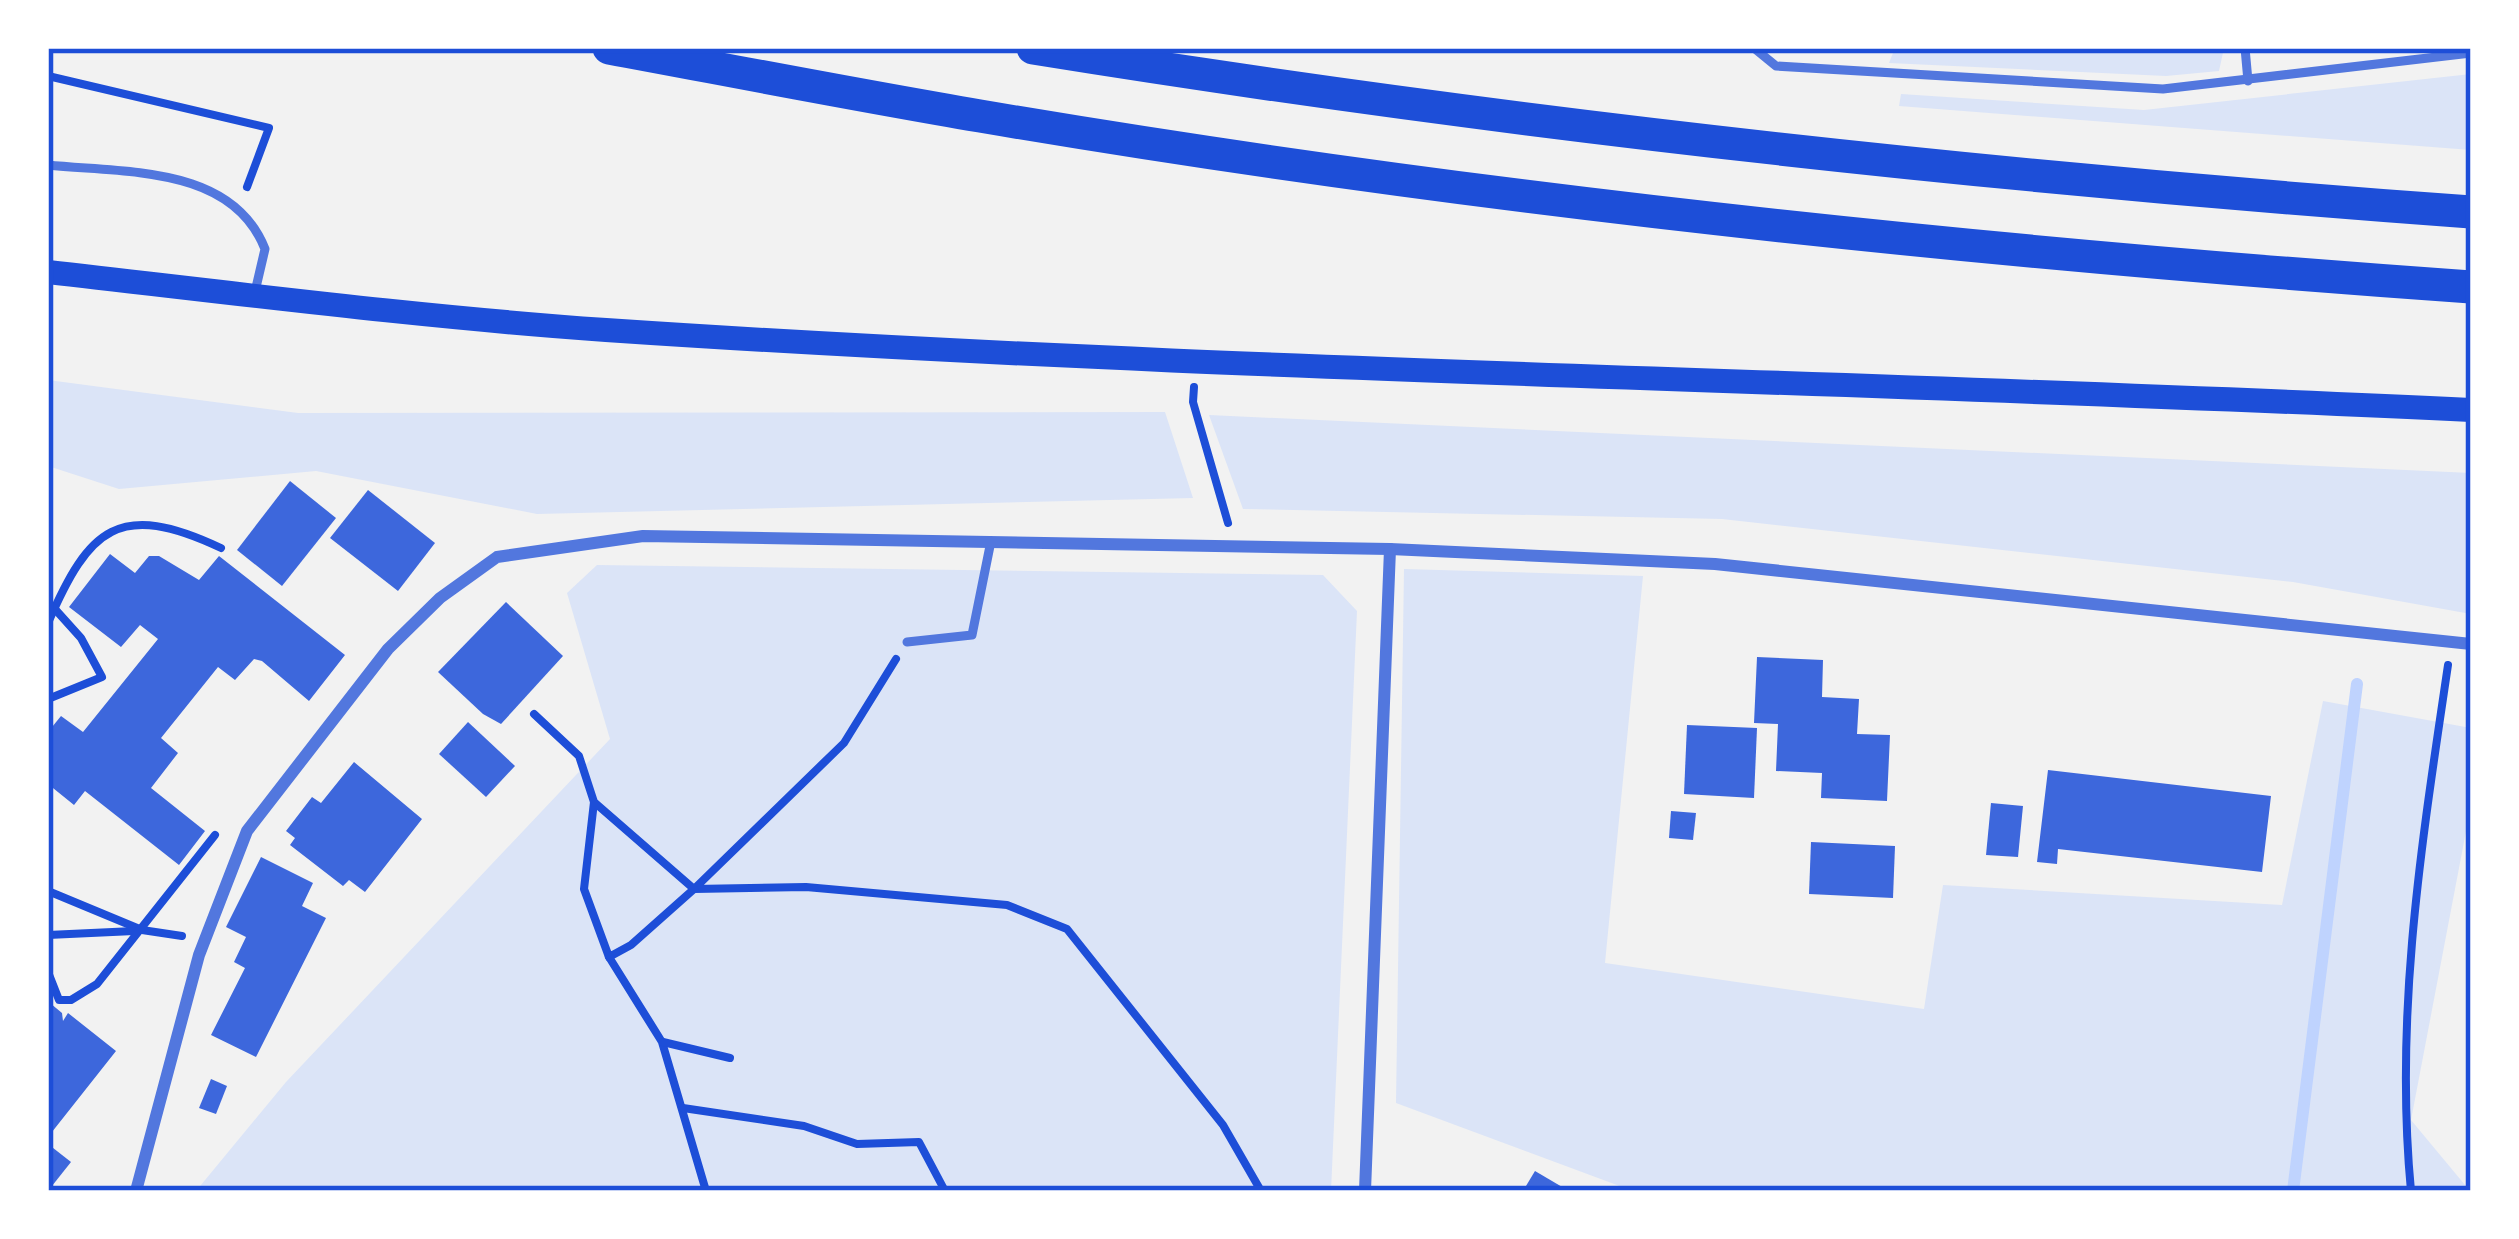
<svg xmlns="http://www.w3.org/2000/svg" width="2519" height="1239" font-family="'Public Sans',sans-serif">
	<rect width="100%" height="100%" fill="#f2f2f2"/>
	<g fill="#dbe4f7">
		<polygon points="1895,48 2224,48 2219,71 2166,76 1889,63"/>
		<polygon points="2471,74 2471,150 1899,106 1901,94 2144,110"/>
		<polygon points="48,380 298,413 1165,412 1193,498 537,514 316,471 119,489 48,466"/>
		<polygon points="1209,415 2471,473 2471,614 2293,582 1722,519 1243,509"/>
		<polygon points="597,565 1323,575 1357,611 1331,1191 196,1191 286,1082 610,739 567,593"/>
		<polygon points="1404,569 1643,576 1605,963 1924,1009 1943,885 2282,905 2323,701 2471,728 2471,805 2411,1120 2470,1191 1633,1191 1396,1103"/>
	</g>
	<g fill="none" stroke-linecap="round" stroke-linejoin="round">
		<polyline stroke="#bfd3fe" stroke-width="12" points="2293,1191 2357,684"/>
	</g>
	<g fill="#3d67dc">
		<polygon points="290,481 336,518 282,586 237,550"/>
		<polygon points="368,490 435,543 398,591 330,538"/>
		<polygon points="110,554 135,573 149,556 159,556 199,580 219,556 345,655 309,701 262,661 254,659 235,680 218,667 161,738 178,753 151,788 205,831 179,865 85,791 74,805 48,784 48,732 61,716 83,732 158,639 140,625 121,647 69,607"/>
		<polygon points="506,602 563,656 501,724 483,714 438,672"/>
		<polygon points="1757,657 1823,660 1822,697 1859,699 1857,734 1890,735 1887,801 1821,798 1822,773 1776,771 1778,724 1754,723"/>
		<polygon points="468,722 515,766 486,797 439,754"/>
		<polygon points="1687,725 1757,728 1754,798 1684,794"/>
		<polygon points="354,762 422,819 365,892 349,880 343,886 290,845 295,838 286,831 312,797 321,803"/>
		<polygon points="2048,770 2271,796 2262,872 2058,849 2057,864 2037,862"/>
		<polygon points="1991,803 2023,806 2018,857 1986,855"/>
		<polygon points="1671,811 1696,813 1693,840 1669,838"/>
		<polygon points="1811,842 1895,846 1893,898 1809,894"/>
		<polygon points="261,857 313,883 302,906 326,918 256,1057 211,1035 245,968 234,962 246,937 226,927"/>
		<polygon points="50,1003 62,1013 63,1021 68,1013 116,1051 48,1137"/>
		<polygon points="211,1079 227,1086 216,1114 199,1108"/>
		<polygon points="48,1144 71,1162 48,1191"/>
		<polygon points="1535,1171 1569,1191 1523,1191"/>
	</g>
	<g fill="none" stroke-linecap="round" stroke-linejoin="round">
		<g stroke="#1d4ed8" stroke-width="8">
			<polyline points="48,76 269,128 247,187"/>
			<polyline points="1194,387 1193,402 1228,523"/>
			<path d="M48 623C89 528 119 500 221 548"/>
			<polyline points="896,659 844,743 694,889 806,887 1007,905 1067,929 1223,1125 1261,1191"/>
			<polyline points="48,699 102,677 81,638 54,608"/>
			<polyline points="534,714 579,756 594,802 584,889 609,957 631,945 694,889 594,802"/>
			<polyline points="48,891 142,930 182,936"/>
			<polyline points="48,935 134,931"/>
			<polyline points="609,957 662,1042 706,1191"/>
			<polyline points="48,972 59,1000 71,1000 97,984 215,835"/>
			<polyline points="663,1042 730,1058"/>
			<polyline points="683,1108 804,1126 857,1144 919,1142 945,1191"/>
			<path d="M2411 1191C2394 1013 2422 841 2448 665"/>
		</g>
		<g stroke="#5277de" stroke-width="9">
			<polyline points="1754,48 1776,66 2163,89 2471,53"/>
			<polyline points="2245,48 2248,81"/>
			<path d="M48 165C125 173 232 165 265 249L254 296"/>
			<polyline points="907,642 972,635 991,541"/>
		</g>
		<g stroke="#5277de" stroke-width="12">
			<polyline points="136,1191 199,955 247,831 388,649 440,598 497,557 643,536 1390,549 1715,564 2471,644"/>
			<polyline points="1365,1191 1390,549"/>
		</g>
		<path stroke="#1d4ed8" stroke-width="24" d="M48 272C234 293 420 317 606 330 1227 372 1850 380 2471 410"/>
		<g stroke="#1d4ed8" stroke-width="33">
			<path d="M609 48C733 71 856 95 980 116 1473 200 1973 252 2471 287"/>
			<path d="M1033 48C1510 125 1989 177 2471 212"/>
		</g>
	</g>
	<rect width="2519" height="1239" fill="none" stroke="#ffffff" stroke-width="102"/>
	<rect x="51" y="51" width="2417" height="1137" fill="none" stroke="#1d4ed8" stroke-width="4.5"/>
</svg>
